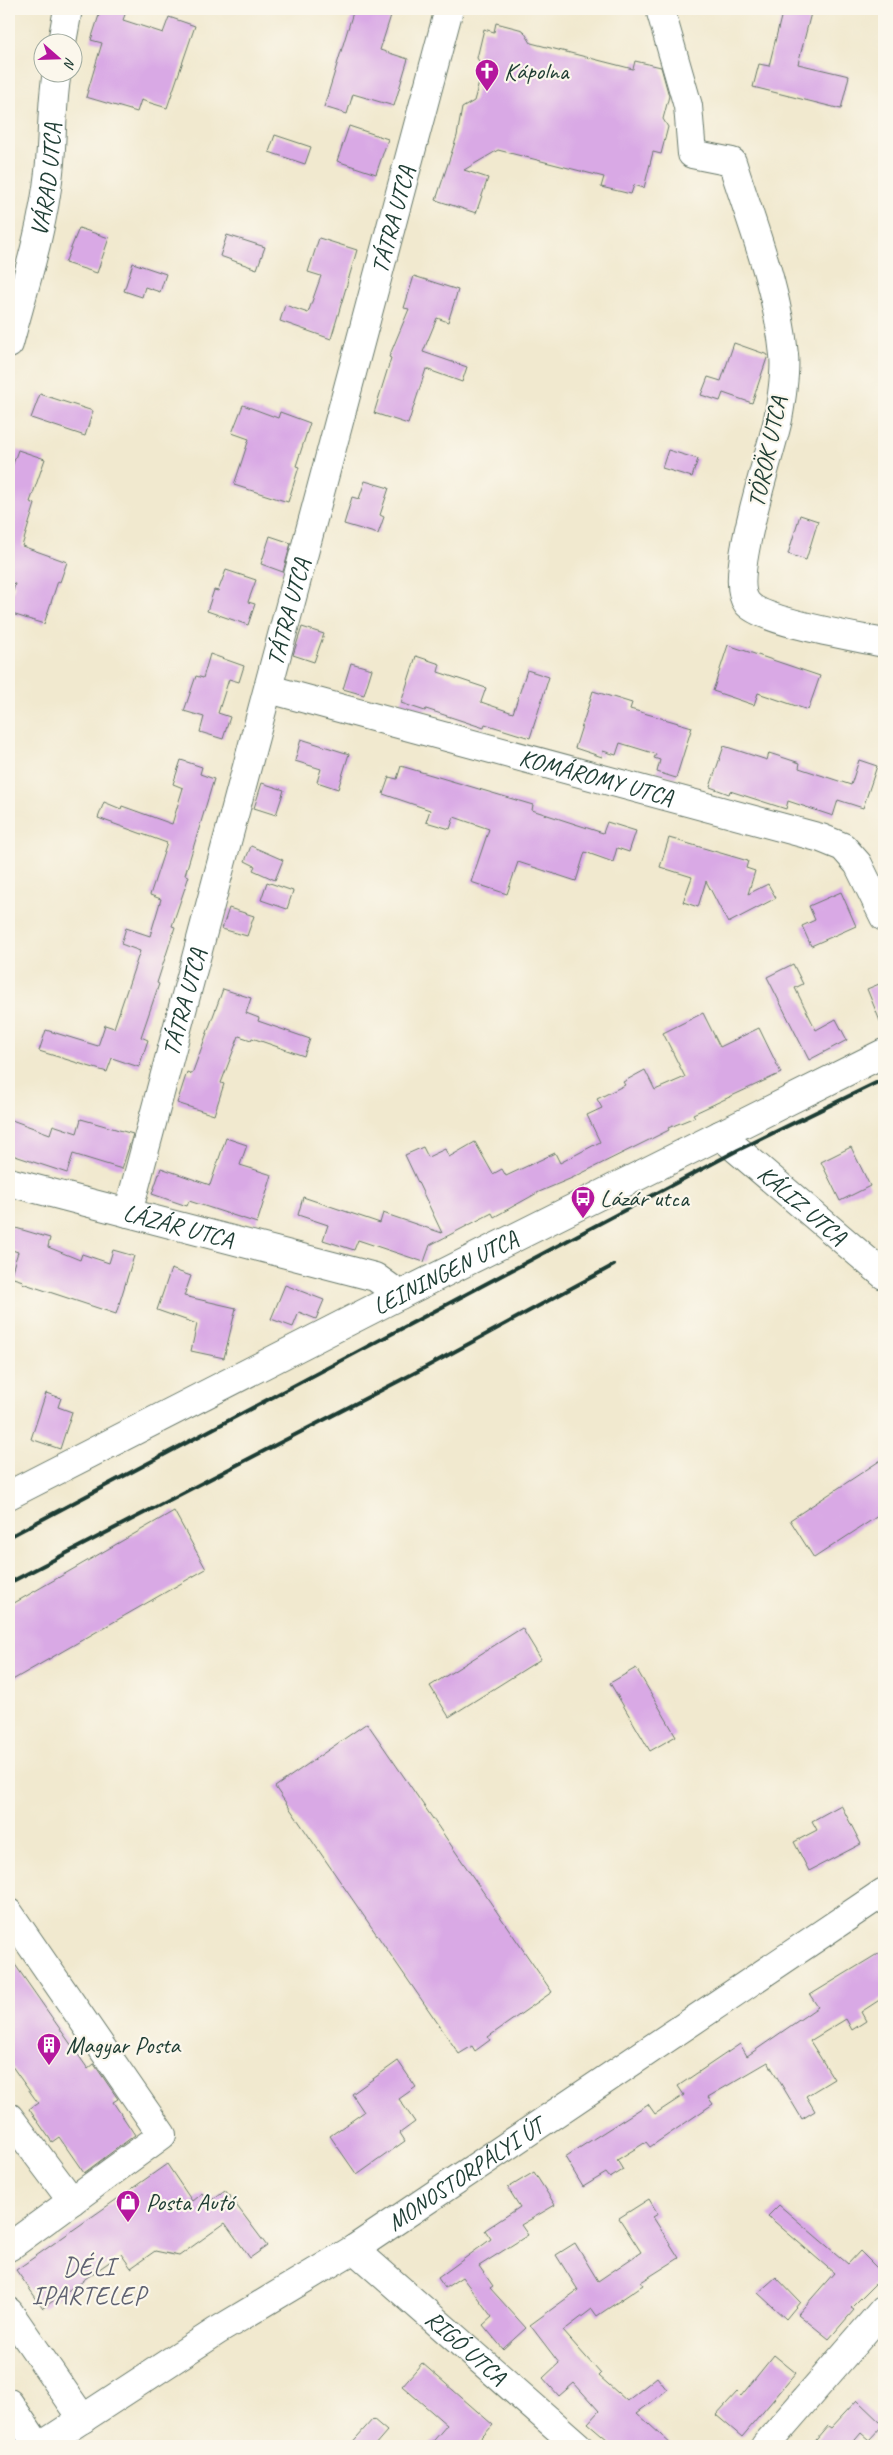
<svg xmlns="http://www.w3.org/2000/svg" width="893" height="2455" font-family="Caveat,sans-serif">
	<rect width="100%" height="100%" fill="#fbf7ec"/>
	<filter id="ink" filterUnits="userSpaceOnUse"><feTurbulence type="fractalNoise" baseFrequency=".02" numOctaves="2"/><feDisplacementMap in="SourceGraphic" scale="10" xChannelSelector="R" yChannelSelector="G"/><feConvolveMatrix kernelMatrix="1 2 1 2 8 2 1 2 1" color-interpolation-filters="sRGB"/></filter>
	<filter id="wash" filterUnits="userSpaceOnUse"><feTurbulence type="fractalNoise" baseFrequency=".0096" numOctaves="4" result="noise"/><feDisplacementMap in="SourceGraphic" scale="20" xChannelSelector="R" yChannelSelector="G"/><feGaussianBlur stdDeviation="1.12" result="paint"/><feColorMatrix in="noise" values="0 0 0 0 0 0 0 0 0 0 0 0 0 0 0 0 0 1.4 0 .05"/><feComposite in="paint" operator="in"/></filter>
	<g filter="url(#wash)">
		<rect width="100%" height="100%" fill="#f1e9cf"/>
		<g id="blocks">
			<g fill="#d9a9e5">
				<polygon points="101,9 127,9 123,20 163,33 169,17 195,26 167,108 141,100 137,112 86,97 102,43 91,40"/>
				<polygon points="354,9 393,9 380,50 408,59 394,106 353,94 347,114 324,107"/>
				<polygon points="783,9 812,9 798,64 849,76 841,109 753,87 759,64 769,66"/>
				<polygon points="496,23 523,30 531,43 633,69 635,61 661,67 669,96 663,119 668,127 661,154 653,152 644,188 634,185 631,194 601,187 604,177 498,150 464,170 488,178 476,213 436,200 457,136 462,108 474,101 483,68 477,58 484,29 494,32"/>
				<polygon points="349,126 388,139 376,174 337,161"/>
				<polygon points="275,135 311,147 305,164 269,152"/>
				<polygon points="79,228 109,238 97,273 65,263"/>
				<polygon points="227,235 265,247 257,269 220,256"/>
				<polygon points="319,238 357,250 331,339 280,321 285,305 308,313 321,276 308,272"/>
				<polygon points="133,263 166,274 160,292 145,287 142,297 124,291"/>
				<polygon points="414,276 458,290 448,322 437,318 423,352 467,367 462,382 426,369 408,424 374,413 391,358 389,357 409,309 404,308"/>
				<polygon points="734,343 768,355 752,403 723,393 720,401 701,395 708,377 721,381"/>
				<polygon points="40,394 93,411 85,436 31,418"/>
				<polygon points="243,405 278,418 280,412 310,423 296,466 299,467 288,502 234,485 249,439 232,433"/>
				<polygon points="18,450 45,459 30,502 35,504 22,546 67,562 60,582 58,581 44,624 9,613 9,604 15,584 9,582 9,475"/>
				<polygon points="668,450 698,459 692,477 662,468"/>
				<polygon points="365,481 389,488 380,515 384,517 378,534 344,524 352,497 359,499"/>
				<polygon points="800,515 818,521 806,560 788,554"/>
				<polygon points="270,536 291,543 283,572 261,564"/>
				<polygon points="226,570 256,580 248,602 255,604 248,625 207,611 214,590 218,591"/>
				<polygon points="302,627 324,634 314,662 293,655"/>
				<polygon points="728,645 820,676 808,710 758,693 754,705 713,691"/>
				<polygon points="210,654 244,666 239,682 229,679 218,713 230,717 223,739 200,732 204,717 184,711 196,676 203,678"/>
				<polygon points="416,656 440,664 438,672 486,688 481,702 513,713 527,670 549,677 530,738 485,724 484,728 426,709 425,711 401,703"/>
				<polygon points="351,663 372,669 364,695 343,689"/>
				<polygon points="593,691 632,703 630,709 692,727 676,778 657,772 660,760 654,758 656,754 620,743 616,755 603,751 602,757 575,748"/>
				<polygon points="301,739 349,754 338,789 317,782 321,769 295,761"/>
				<polygon points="724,746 767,760 769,753 800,763 799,768 851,785 859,760 877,766 863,808 838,800 833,816 788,801 786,809 730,791 729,794 710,787"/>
				<polygon points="181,760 202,767 200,774 214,779 185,875 189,876 172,926 175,927 157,983 159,984 141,1037 148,1040 139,1067 112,1058 107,1072 39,1051 46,1030 98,1046 105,1025 114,1028 140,951 121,944 126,928 150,936 161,899 150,895 167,843 98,818 104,802 121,809 122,806 172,824 183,788 173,784"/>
				<polygon points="401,766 533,805 532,810 603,833 607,822 636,831 629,852 617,848 613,862 585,852 576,881 518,862 507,894 471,882 489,829 454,817 450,829 426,822 430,810 383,794 389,777 397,779"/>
				<polygon points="262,783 284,790 276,815 254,808"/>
				<polygon points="669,838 748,861 746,868 755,871 748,894 768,884 776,898 728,923 706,881 698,907 683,902 692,877 660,867"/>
				<polygon points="251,846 283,860 275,880 253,870 255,866 245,861"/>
				<polygon points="267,882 293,891 287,909 261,900"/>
				<polygon points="841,892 856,926 811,946 802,926 815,920 809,906"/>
				<polygon points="229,908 254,916 247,936 222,929"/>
				<polygon points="793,964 803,984 795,988 816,1030 836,1019 847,1040 809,1060 767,977"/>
				<polygon points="884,982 884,1031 867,989"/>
				<polygon points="223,989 251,998 246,1013 259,1018 258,1021 310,1039 304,1056 252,1038 251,1040 239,1036 221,1083 224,1084 214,1115 177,1103 187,1072 192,1074"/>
				<polygon points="703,1013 720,1047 759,1028 781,1073 693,1114 695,1117 668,1128 669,1130 653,1138 572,1178 539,1192 494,1217 492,1213 430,1245 424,1262 358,1240 354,1250 323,1240 328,1225 298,1215 303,1197 380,1223 383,1213 442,1233 405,1155 423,1147 428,1157 445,1149 449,1157 475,1142 493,1174 502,1169 506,1176 555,1153 560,1163 600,1142 587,1115 602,1108 597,1099 625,1085 623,1082 645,1070 655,1090 685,1077 663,1033"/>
				<polygon points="9,1119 50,1134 53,1125 77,1133 81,1119 133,1134 122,1169 73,1154 67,1173 9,1154"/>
				<polygon points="226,1138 247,1145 240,1165 272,1175 257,1223 189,1201 187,1206 152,1194 161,1168 210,1185"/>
				<polygon points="851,1147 870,1186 840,1201 821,1162"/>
				<polygon points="9,1226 50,1238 48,1247 80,1260 82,1254 109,1263 113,1250 134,1256 116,1314 22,1283 23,1281 10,1277 18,1252 9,1249"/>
				<polygon points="171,1269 191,1276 184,1296 236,1308 224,1358 191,1351 197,1324 157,1310"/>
				<polygon points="285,1285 324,1300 316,1319 299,1312 293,1327 271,1319"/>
				<polygon points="46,1393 61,1398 58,1407 72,1412 60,1449 31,1439"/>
				<polygon points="884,1458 884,1512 814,1558 790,1520"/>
				<polygon points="174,1511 206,1569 9,1682 9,1606"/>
				<polygon points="522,1628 541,1659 449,1717 430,1686"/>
				<polygon points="636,1668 676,1736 650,1751 610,1683"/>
				<polygon points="367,1723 552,1992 488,2037 490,2040 475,2051 472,2046 459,2054 275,1787"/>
				<polygon points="841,1805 861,1844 809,1871 794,1842 817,1830 812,1821"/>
				<polygon points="884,1950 884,1997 861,2012 866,2021 852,2030 846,2019 810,2041 834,2079 806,2096 815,2111 802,2119 768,2062 708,2097 713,2104 650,2147 646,2142 617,2160 623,2170 610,2178 606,2173 583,2187 565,2157 648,2104 655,2114 684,2095 678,2086 740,2044 747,2056 818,2007 810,1995"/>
				<polygon points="9,1956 88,2069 94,2064 118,2099 113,2102 135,2135 84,2173 59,2137 52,2142 29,2109 38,2103 9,2062"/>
				<polygon points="398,2061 416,2087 399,2099 415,2122 400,2133 405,2141 357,2175 330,2136 364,2112 352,2094"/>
				<polygon points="167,2164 192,2201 202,2193 209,2202 225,2190 267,2246 250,2258 225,2223 179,2256 155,2251 131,2268 121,2254 43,2308 16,2270"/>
				<polygon points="534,2172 555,2205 521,2225 528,2235 479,2266 493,2286 490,2288 526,2328 503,2349 483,2325 492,2317 462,2277 445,2288 438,2278 491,2239 485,2230 520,2207 508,2188"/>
				<polygon points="649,2199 658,2214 653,2217 679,2258 641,2282 643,2285 597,2316 592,2309 563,2331 601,2374 599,2376 627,2401 657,2377 667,2390 637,2413 673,2446 615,2446 588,2423 599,2411 574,2383 559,2396 543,2378 559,2363 530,2325 578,2290 556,2255 575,2243 598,2281 641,2252 619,2218"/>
				<polygon points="779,2205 848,2264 860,2251 884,2275 851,2308 854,2310 829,2339 798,2314 834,2273 768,2216"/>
				<polygon points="776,2277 800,2302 786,2319 758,2293"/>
				<polygon points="774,2355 796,2373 742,2437 716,2415 737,2392 741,2396"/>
				<polygon points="422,2363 493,2425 474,2446 429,2446 447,2425 402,2386"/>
				<polygon points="857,2400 883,2425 869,2440 861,2433 850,2446 811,2446 828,2426 831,2428"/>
				<polygon points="373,2419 387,2431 374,2446 349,2446"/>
			</g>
		</g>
	</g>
	<g filter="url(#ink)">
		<use href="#blocks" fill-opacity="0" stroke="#68796a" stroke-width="1"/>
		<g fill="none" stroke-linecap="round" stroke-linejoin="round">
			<defs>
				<g id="minor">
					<path d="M660 9 688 106 692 154 732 162C752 225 778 289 784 355 786 372 781 402 778 419 771 454 727 578 747 603 762 622 857 637 884 643"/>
					<polyline points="62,42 68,9"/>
					<path id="s1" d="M9 344C24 287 43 230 49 172 53 139 51 106 57 72"/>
					<path id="s2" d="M269 689 821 838 843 847 858 864 884 917"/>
					<path id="s3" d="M720 1135 884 1275"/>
					<path id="s4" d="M9 1182 375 1277 400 1295"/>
					<path id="s5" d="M128 1213 449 9"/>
					<path id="s6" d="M9 1495 400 1295 884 1053"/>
					<polyline points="9,1913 162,2135 9,2247"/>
					<polyline points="9,2117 72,2201"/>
					<path id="s7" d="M354 2249 578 2446"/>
					<polyline points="9,2312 83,2419"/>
					<polyline points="9,2403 38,2446"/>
					<path id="s8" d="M41 2446 217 2331 354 2249 884 1892"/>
					<polyline points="765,2446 884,2309"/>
				</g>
			</defs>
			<use href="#minor" stroke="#68796a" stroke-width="30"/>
			<use href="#minor" stroke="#fff" stroke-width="28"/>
			<g stroke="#1f3d34" stroke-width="4">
				<polyline points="9,1537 738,1150 884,1079"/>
				<polyline points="9,1583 426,1367 614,1265"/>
			</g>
		</g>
	</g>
	<defs>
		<symbol id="church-pin" viewBox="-11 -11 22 30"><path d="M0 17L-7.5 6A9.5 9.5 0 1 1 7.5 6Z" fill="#b5179e" stroke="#fbf7ec"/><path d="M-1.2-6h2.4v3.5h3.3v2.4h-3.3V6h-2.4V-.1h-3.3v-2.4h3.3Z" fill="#fff"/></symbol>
		<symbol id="bus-pin" viewBox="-11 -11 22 30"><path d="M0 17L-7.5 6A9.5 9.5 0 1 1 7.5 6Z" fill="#b5179e" stroke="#fbf7ec"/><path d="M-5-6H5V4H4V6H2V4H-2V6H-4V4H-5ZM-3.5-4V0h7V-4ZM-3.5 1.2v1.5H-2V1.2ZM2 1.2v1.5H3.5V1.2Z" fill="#fff"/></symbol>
		<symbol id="building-pin" viewBox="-11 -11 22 30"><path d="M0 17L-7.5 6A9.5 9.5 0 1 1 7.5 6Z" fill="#b5179e" stroke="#fbf7ec"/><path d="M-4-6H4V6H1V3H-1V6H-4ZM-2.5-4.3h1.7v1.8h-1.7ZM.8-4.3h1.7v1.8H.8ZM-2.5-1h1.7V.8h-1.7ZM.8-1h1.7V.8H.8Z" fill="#fff"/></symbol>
		<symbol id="shop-pin" viewBox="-11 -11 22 30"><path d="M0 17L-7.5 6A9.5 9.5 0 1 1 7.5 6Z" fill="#b5179e" stroke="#fbf7ec"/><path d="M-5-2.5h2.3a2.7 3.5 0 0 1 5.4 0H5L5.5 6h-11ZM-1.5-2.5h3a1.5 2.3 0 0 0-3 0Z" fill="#fff"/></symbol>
	</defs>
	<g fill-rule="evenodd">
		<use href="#church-pin" x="473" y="57" width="28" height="38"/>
		<use href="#bus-pin" x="569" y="1184" width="28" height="38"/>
		<use href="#building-pin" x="35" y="2031" width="28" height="38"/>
		<use href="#shop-pin" x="114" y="2188" width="28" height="38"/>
	</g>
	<g text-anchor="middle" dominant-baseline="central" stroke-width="4.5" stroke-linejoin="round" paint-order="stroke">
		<g font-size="24" fill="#1f3d34" stroke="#fbf7ec" text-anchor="start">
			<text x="504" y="71">Kápolna</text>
			<text x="600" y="1198">Lázár utca</text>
			<text x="66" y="2045">Magyar Posta</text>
			<text x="146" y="2202">Posta Autó</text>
		</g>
		<g font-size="24" fill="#1f3d34" stroke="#fbf7ec">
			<text stroke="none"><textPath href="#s1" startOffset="169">VÁRAD UTCA</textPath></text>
			<text stroke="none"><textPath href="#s5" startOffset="1028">TÁTRA UTCA</textPath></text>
			<text transform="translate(767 452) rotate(-78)">TÖRÖK UTCA</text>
			<text stroke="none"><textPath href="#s5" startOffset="622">TÁTRA UTCA</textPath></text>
			<text stroke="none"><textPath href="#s2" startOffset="339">KOMÁROMY UTCA</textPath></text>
			<text stroke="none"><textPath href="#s5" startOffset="218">TÁTRA UTCA</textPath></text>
			<text stroke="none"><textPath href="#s3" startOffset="108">KÁLIZ UTCA</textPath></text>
			<text stroke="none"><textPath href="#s4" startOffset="175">LÁZÁR UTCA</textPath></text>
			<text stroke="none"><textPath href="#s6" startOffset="490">LEININGEN UTCA</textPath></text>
			<text stroke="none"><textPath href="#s8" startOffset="504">MONOSTORPÁLYI ÚT</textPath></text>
			<text stroke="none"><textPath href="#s7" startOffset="149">RIGÓ UTCA</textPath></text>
		</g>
		<g font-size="25" letter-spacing="1" fill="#606372" stroke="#fbf7ec">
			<text x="89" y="2267">DÉLI<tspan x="89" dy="29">IPARTELEP</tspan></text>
		</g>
	</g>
	<rect width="893" height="2455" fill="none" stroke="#fbf7ec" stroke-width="30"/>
	<g transform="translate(58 58) rotate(110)"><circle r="24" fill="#fbf7ec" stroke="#a3ada2"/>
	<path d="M0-4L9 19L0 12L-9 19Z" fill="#b5179e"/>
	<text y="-8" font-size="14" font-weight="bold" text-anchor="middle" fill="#1f3d34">N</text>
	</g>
</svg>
